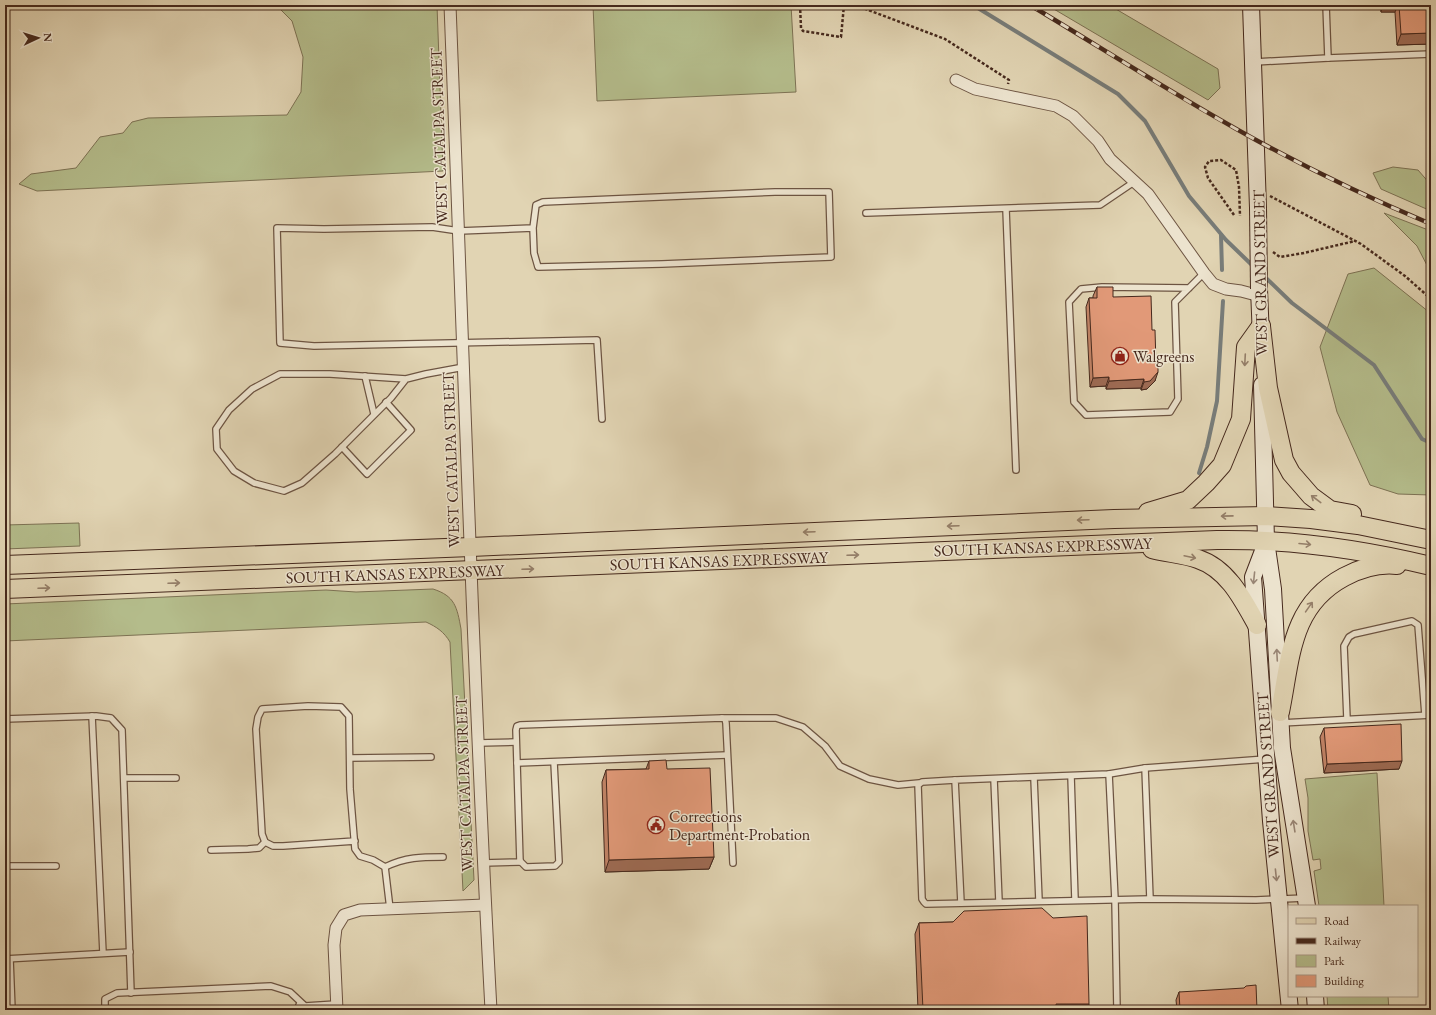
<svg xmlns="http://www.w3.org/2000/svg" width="1436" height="1015" font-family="'EB Garamond',serif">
	<rect width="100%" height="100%" fill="#e1d4b3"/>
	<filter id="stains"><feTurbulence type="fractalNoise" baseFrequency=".005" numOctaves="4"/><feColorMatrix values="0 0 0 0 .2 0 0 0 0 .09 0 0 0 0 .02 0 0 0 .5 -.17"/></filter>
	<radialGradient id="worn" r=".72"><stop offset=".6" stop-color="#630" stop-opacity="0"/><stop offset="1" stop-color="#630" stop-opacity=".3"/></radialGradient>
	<g fill="#b4bc8b" stroke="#7d7254">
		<polygon points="276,5 437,5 443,171 37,191 19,184 31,174 76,168 100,137 123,133 132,122 148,118 287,115 301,92 303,57 292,21"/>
		<polygon points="469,5 553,5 470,9"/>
		<polygon points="593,5 791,5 796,92 597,101"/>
		<polygon points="1047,5 1109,5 1218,69 1220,88 1208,100"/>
		<polygon points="1393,167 1418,170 1431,185 1431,211 1381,189 1373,173"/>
		<polygon points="1384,213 1431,231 1431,273 1417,246"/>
		<polygon points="1374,268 1429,312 1431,316 1431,495 1398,494 1370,485 1337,412 1320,347 1348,274"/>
		<polygon points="79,523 80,546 5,549 5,525"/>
		<path d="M433 589C455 596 457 607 461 629L474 880 463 891 450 642C444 632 437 627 426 622L5 641V604L326 590 356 592Z"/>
		<polygon points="1377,773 1384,906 1319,906 1314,871 1321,869 1320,859 1313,860 1308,831 1308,798 1305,779"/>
		<polygon points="1327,996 1388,996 1389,1010 1328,1010"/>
	</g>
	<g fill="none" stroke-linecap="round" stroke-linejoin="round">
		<g stroke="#787d7a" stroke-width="4">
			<polyline points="973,5 1118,94 1145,121 1189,196 1226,240 1254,267"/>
			<polyline points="1221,235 1222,270"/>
			<polyline points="1264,276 1292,303 1374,365 1422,439 1431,443"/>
			<polyline points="1199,473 1207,447 1217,401 1223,301"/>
		</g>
		<defs>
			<g id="service">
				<polyline points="1328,58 1431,54"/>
				<polyline points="1255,62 1328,58 1326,5"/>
				<polyline points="1006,209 1016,470"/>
				<polyline points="866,213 1100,205 1134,182"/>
				<polyline points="533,228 534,253 538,267 662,264 831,257 829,192 775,192 543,202 536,205 533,228 459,231 432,227 324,229 277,228 280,343 314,346 597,340 602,419"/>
				<polyline points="1189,288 1102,287 1081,289 1069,302 1074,402 1086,415 1170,412 1178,399 1175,302 1204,273"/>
				<polyline points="365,376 374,414"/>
				<polyline points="406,379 330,374 280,374 252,389 229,410 216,429 217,449 234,471 254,483 284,491 302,483 335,454 391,398 406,379 426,374 464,367"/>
				<polyline points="342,447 367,474 411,430 386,402"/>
				<polyline points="92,716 103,953"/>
				<polyline points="722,718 776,718 803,727 825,746 840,766 869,779 898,785 919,783"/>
				<polyline points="5,719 96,716 111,718 122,730 131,993"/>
				<polyline points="1347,719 1344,646 1349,637 1354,634 1412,621 1418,625 1425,715"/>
				<polyline points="1281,723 1431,715"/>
				<polyline points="478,743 516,742"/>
				<polyline points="350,758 431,757"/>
				<polyline points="517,763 727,755"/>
				<polyline points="1145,768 1150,899"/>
				<polyline points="1109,774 1115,900 1117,1010"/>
				<polyline points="1071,776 1075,900"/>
				<polyline points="124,778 176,778"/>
				<polyline points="1034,778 1039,901"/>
				<polyline points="994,779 999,902"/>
				<polyline points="955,780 922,782 918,785 922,899 924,902 926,904 1150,899 1256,900 1305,898"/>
				<polyline points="355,841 283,846 273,846 265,842 262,834 256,729 258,717 262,709 308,706 341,707 349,716 350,789 355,849 360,856 373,860 385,867 390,909"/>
				<polyline points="5,849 5,866"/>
				<polyline points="211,850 248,849 259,848 265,842"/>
				<polyline points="520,861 526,867 555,866 559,862 554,762"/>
				<polyline points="483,863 520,862 516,730 517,726 520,725 722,718 725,719 726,723 733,863"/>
				<polyline points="6,866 56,866"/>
				<path d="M385 867C406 857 421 857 443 857"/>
				<polyline points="961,903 955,780 1109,774 1145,768 1266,759"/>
				<polyline points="5,959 130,952"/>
				<polyline points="10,959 12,1010"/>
				<polyline points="105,1010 105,999 117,993 271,986 290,992 305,1006 336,1004"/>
				<polyline points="297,1010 300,1003"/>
			</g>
			<g id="minor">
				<path d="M450 5C463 340 473 675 491 1010"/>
				<polyline points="956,80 975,89 1056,106 1073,116 1098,141 1110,159 1148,194 1204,273 1213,284 1226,289 1241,291 1260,296"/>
				<polyline points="337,1010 334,945 336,928 344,915 360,910 485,905"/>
			</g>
			<g id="secondary">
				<polyline points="1251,5 1258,208"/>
				<polyline points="1259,289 1261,338"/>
				<polyline points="1262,385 1266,541 1273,589 1282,748 1307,906"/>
				<polyline points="1266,543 1253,577 1271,821 1290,1010"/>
				<polyline points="1315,996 1316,1010"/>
			</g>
			<g id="primary">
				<polyline points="1261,326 1268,388 1284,460 1291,473 1311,496 1330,510 1352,514"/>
				<polyline points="1148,512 1188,500 1206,483 1222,465 1241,419 1246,347 1261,326"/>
				<path d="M1152 549C1167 553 1184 554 1198 559 1228 569 1243 600 1257 625"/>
				<polyline points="5,565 471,547 1114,519 1266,516 1311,519 1358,525 1431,540"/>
				<path d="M5 589 1217 540C1289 539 1361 549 1431 566"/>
				<path d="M1280 712C1291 658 1290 606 1344 577 1361 568 1378 563 1397 565"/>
			</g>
		</defs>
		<use href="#service" stroke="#6d5442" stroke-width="8"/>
		<use href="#minor" stroke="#6d5442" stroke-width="13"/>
		<use href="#secondary" stroke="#46291d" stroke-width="18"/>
		<use href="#primary" stroke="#46291d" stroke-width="20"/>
		<g stroke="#46291d" stroke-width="2.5" stroke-dasharray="3 2" stroke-linecap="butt">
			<polyline points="800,5 801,28 803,31 841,37 844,5"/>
			<polyline points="855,5 945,39 1009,80 1008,84"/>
			<polyline points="1270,196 1361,244 1405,276 1431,299"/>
			<polyline points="1234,215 1208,178 1205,167 1209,161 1221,160 1236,170 1239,187 1240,216"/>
			<polyline points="1273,252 1280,257 1304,253 1355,241"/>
		</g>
		<use href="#service" stroke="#ece3ce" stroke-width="5.5"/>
		<use href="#minor" stroke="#ece3ce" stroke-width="11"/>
		<use href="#secondary" stroke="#ece3ce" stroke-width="16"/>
		<use href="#primary" stroke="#e1d4b3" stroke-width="18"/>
		<defs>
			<path id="rail" d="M1030 5C1105 50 1179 98 1256 140 1313 171 1371 199 1431 224"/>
		</defs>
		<use href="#rail" stroke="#46291d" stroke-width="4.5"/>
		<use href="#rail" stroke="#ece3ce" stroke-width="3" stroke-dasharray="9" stroke-linecap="butt"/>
		<defs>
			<polyline id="secondary-bridge" points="1258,208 1259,289"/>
		</defs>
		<use href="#secondary-bridge" stroke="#46291d" stroke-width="18" stroke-linecap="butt"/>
		<use href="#secondary-bridge" stroke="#ece3ce" stroke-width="16"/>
	</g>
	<g fill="#c28467" stroke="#46291d">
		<polygon points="1380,5 1431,5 1431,44 1397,45 1395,12 1381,12"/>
		<polygon points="1097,287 1113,297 1152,330 1156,364 1155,381 1147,389 1141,390 1141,388 1106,389 1106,386 1090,387 1086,307 1089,298 1093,298 1093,296"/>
		<polygon points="1324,728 1399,769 1324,773 1320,737"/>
		<polygon points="649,761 667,769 714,857 709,869 605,872 602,782 606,770 646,769"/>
		<polygon points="953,922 1089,1004 1087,1010 918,1010 915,934 919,923"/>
		<polygon points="1179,992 1257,1010 1177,1010 1176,1000"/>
	</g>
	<g fill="#9e6b54" stroke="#46291d">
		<polygon points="1383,5 1398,5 1395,12 1381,12"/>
		<polygon points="1431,33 1431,44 1397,45 1401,34"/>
		<polygon points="1158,372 1155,381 1147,389 1141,390 1144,382"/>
		<polygon points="1109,377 1106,386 1090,387 1093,378"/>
		<polygon points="1144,379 1141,388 1106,389 1109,381"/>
		<polygon points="1402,761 1399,769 1324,773 1327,764"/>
		<polygon points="714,857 709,869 605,872 609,860"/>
		<polygon points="1056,1004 1089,1004 1087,1010 1054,1010"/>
	</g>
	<g fill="#e19978" stroke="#46291d">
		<polygon points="1399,5 1431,5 1431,33 1401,34"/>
		<polygon points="1097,287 1113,287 1113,297 1151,296 1152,330 1155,330 1156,364 1158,366 1158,372 1150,381 1144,382 1144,379 1109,381 1109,377 1093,378 1089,298 1097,298"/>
		<polygon points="1401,724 1402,761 1327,764 1324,728"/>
		<polygon points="666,760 667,769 710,768 714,857 609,860 606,770 649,769 649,761"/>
		<polygon points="1042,908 1053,918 1087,916 1089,1004 1056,1004 1056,1010 923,1010 919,923 953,922 964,911"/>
		<polygon points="1256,985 1257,1010 1180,1010 1179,992 1244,988 1246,986"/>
	</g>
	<defs><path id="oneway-shaft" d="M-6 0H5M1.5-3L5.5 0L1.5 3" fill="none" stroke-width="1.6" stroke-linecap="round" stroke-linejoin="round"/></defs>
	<g stroke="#947e68">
		<use href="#oneway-shaft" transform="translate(1245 360) rotate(93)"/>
		<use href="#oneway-shaft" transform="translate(1316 499) rotate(-143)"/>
		<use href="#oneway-shaft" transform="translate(1227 516) rotate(179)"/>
		<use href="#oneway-shaft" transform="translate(1083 520) rotate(178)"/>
		<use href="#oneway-shaft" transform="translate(953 526) rotate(178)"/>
		<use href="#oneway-shaft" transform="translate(809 532) rotate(178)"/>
		<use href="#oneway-shaft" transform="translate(1305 544) rotate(5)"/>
		<use href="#oneway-shaft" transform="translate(853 555) rotate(-2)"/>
		<use href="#oneway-shaft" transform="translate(1190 557) rotate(12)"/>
		<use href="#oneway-shaft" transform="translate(528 569) rotate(-2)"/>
		<use href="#oneway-shaft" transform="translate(174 583) rotate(-2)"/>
		<use href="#oneway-shaft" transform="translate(44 588) rotate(-2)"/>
		<use href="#oneway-shaft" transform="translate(1309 607) rotate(-55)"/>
	</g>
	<g stroke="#998676">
		<use href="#oneway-shaft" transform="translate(1254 578) rotate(96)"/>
		<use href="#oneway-shaft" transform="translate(1277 655) rotate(-93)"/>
		<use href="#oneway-shaft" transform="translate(1294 826) rotate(-99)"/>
		<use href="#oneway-shaft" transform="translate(1276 875) rotate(84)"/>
	</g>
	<defs>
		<symbol id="shop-ring" viewBox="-11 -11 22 22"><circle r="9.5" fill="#ece3ce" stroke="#8f2418" stroke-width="1.5"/><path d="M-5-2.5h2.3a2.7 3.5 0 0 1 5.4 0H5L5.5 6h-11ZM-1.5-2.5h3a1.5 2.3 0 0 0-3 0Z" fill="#8f2418"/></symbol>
		<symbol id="civic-ring" viewBox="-11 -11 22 22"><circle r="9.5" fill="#ece3ce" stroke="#8f2418" stroke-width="1.5"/><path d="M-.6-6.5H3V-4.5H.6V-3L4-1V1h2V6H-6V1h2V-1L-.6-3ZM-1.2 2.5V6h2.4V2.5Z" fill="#8f2418"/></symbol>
	</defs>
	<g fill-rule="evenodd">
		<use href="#shop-ring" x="1110" y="346" width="20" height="20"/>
		<use href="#civic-ring" x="646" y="815" width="20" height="20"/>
	</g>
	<g text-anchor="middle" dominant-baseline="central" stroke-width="3" stroke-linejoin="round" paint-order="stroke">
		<g font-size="16" fill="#46291d" stroke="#ece3ce">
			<text transform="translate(439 136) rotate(-92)">WEST CATALPA STREET</text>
			<text transform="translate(1260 273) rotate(-91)">WEST GRAND STREET</text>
			<text transform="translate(451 460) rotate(-92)">WEST CATALPA STREET</text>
			<text transform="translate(1043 547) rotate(-2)">SOUTH KANSAS EXPRESSWAY</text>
			<text transform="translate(719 561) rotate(-2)">SOUTH KANSAS EXPRESSWAY</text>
			<text transform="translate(395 574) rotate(-2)">SOUTH KANSAS EXPRESSWAY</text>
			<text transform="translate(1268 775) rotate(-94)">WEST GRAND STREET</text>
			<text transform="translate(464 784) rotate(-92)">WEST CATALPA STREET</text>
		</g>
		<g font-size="16" fill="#46291d" stroke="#ece3ce" text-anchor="start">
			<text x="1133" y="356">Walgreens</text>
			<text x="669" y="816">Corrections<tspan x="669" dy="18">Department-Probation</tspan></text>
		</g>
	</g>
	<rect width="1436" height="1015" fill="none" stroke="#e1d4b3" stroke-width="20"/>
	<rect x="6" y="6" width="1424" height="1003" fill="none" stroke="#46291d" stroke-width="2"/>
	<rect x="10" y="10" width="1416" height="995" fill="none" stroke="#46291d"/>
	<rect x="1288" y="905" width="130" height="92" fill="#ece3ce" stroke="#aa9987"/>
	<rect x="1296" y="918" width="20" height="6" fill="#e1d4b3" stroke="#aa9987"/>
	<text x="1324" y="925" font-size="12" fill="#46291d">Road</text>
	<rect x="1296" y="938" width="20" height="6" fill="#46291d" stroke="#aa9987"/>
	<text x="1324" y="945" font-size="12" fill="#46291d">Railway</text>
	<rect x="1296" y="955" width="20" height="12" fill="#b4bc8b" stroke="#aa9987"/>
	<text x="1324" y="965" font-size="12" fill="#46291d">Park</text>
	<rect x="1296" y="975" width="20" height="12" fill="#e19978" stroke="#aa9987"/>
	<text x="1324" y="985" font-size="12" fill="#46291d">Building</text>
	<g transform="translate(38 38) rotate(86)" stroke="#ece3ce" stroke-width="3" paint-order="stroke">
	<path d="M0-3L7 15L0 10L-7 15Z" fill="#46291d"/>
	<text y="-6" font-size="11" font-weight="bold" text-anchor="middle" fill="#46291d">N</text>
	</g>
	<rect width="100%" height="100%" filter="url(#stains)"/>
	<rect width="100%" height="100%" fill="url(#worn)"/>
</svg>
